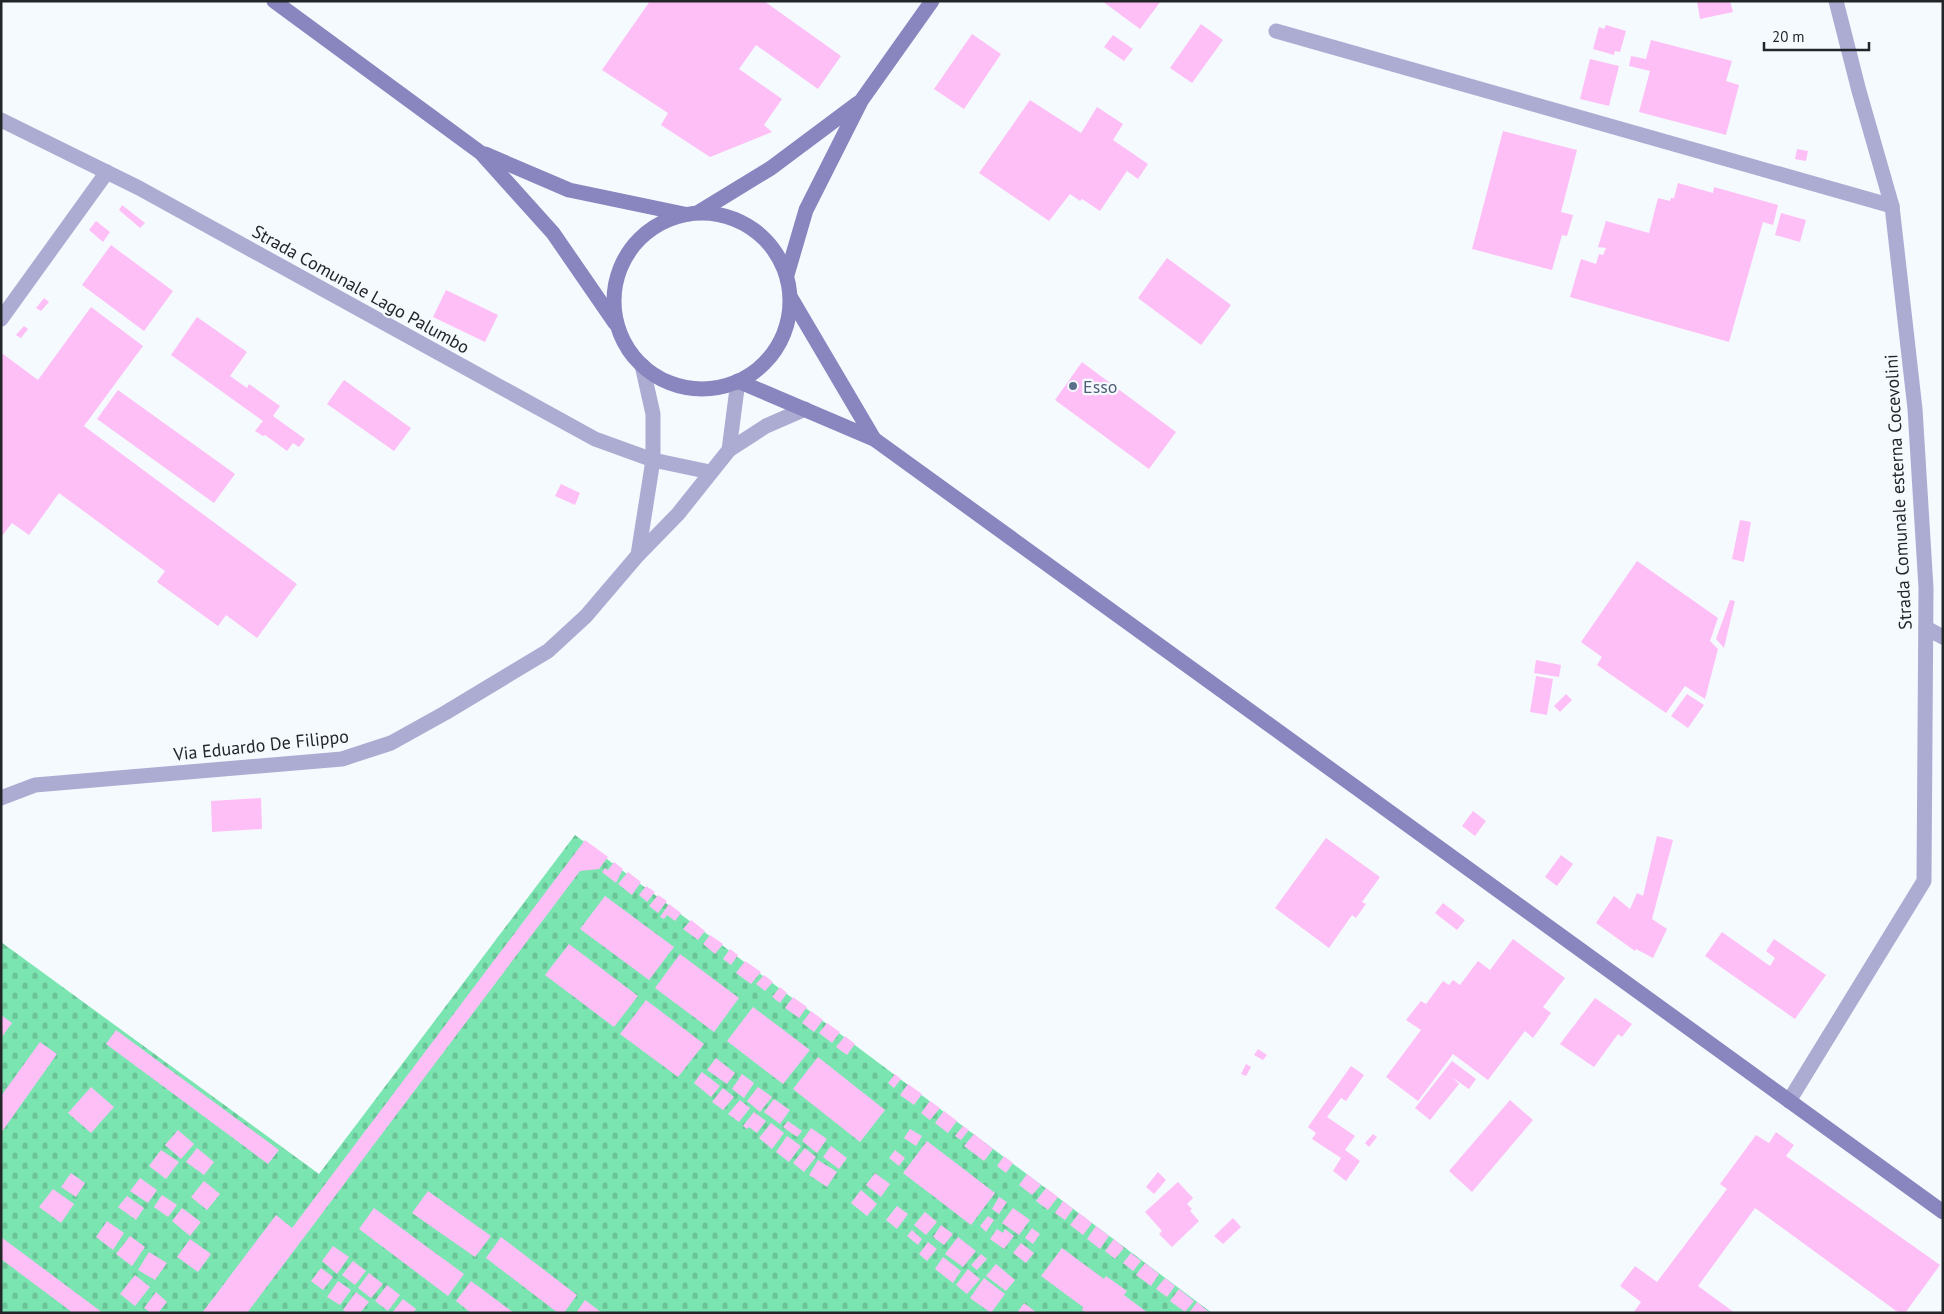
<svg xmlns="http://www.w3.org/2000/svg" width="1944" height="1314" font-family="'PT Sans',sans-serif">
	<defs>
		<pattern id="cemetery-stones" width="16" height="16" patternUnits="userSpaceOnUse" patternTransform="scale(1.25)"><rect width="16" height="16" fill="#7be5b1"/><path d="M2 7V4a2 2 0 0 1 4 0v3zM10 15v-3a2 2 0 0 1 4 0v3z" fill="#6ac498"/></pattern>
	</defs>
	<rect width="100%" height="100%" fill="#f5faff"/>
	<polygon fill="url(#cemetery-stones)" points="575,835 1212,1313 1,1313 1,942 319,1174"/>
	<g fill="#febff6">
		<polygon points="650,1 764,1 841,56 818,89 756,45 739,69 782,99 764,125 772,132 710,157 661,125 668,113 602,70"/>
		<polygon points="1102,1 1161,1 1140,29"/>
		<polygon points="1697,1 1730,1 1733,12 1700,19"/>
		<polygon points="1201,24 1223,40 1192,83 1170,68"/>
		<polygon points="1606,25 1626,31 1620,52 1615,51 1614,55 1593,49 1599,27 1604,29"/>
		<polygon points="972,34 1001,54 964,109 934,89"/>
		<polygon points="1113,35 1133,49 1124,61 1104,47"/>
		<polygon points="1651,40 1732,61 1726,81 1739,85 1726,135 1639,112 1650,71 1629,66 1631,56 1646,59"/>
		<polygon points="1590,59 1619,66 1609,106 1580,99"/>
		<polygon points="1030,100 1081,133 1097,107 1123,124 1113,140 1148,164 1138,179 1127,171 1100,211 1082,199 1080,201 1070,194 1049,221 979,173"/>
		<polygon points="1503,131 1577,150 1561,212 1573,215 1567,236 1562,235 1552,270 1472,249"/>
		<polygon points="1797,149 1808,151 1806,161 1795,159"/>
		<polygon points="1678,183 1713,193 1714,187 1778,205 1773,225 1763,222 1729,342 1570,297 1581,259 1596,264 1599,254 1603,255 1606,248 1598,247 1606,221 1649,233 1658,198 1670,201 1671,198 1674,198"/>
		<polygon points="122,205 145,223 140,228 119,210"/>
		<polygon points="1781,213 1806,220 1800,242 1775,235"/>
		<polygon points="96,221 110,232 103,242 89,230"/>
		<polygon points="111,245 173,291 144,331 82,285"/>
		<polygon points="1167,258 1231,305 1201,345 1138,298"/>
		<polygon points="446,290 498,315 485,342 433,317"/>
		<polygon points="44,298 49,302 41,311 36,308"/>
		<polygon points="91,307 143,346 84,426 297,584 257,638 226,615 218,626 157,582 165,571 59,493 29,535 12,523 1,537 1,357 3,354 38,380"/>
		<polygon points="197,317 247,352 230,376 247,388 249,384 280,406 273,416 305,439 299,447 293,443 287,451 265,435 263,436 255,431 263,421 171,355"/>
		<polygon points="24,326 28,329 21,338 16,335"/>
		<polygon points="1082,362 1176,432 1149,469 1055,400"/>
		<polygon points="344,380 411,428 394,451 327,404"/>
		<polygon points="118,390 235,474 214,503 97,419"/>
		<polygon points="561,484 580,493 575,505 555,496"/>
		<polygon points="1740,520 1751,522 1744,562 1732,559"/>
		<polygon points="1637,561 1718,618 1710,641 1718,649 1705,699 1685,686 1666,713 1597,665 1602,657 1581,642"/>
		<polygon points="1730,600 1735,601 1724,648 1716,639"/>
		<polygon points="1536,660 1561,665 1559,677 1534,673"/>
		<polygon points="1536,676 1553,679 1547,715 1530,712"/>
		<polygon points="1566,694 1572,700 1560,712 1554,706"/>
		<polygon points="1687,694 1704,705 1688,728 1671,716"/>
		<polygon points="261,798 262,829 212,832 211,801"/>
		<polygon points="1473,811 1486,821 1475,836 1462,826"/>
		<polygon points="1657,836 1673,840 1652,919 1667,929 1653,958 1636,949 1635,951 1596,923 1614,896 1630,909 1637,893 1643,896"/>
		<polygon points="1326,838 1380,877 1362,902 1366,904 1356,918 1352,915 1329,948 1275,908"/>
		<polygon points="585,840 608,857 599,869 580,871 247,1313 202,1313 276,1215 292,1228"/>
		<polygon points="1561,855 1573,864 1557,886 1545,877"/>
		<polygon points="614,862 623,869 616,883 602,872 605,868 608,870"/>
		<polygon points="628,872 641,882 632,895 618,884"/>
		<polygon points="646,886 655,892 647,902 639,895"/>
		<polygon points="658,895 667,901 658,913 649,906"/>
		<polygon points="605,896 674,947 649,980 580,929"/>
		<polygon points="1443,903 1465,920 1457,930 1435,913"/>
		<polygon points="669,904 681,913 675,921 667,915 664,919 660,917"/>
		<polygon points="691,920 705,931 698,940 683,929"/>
		<polygon points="1722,932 1770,966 1775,958 1766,951 1774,939 1826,975 1795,1019 1705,956"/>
		<polygon points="710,935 723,944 715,954 703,944"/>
		<polygon points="1513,939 1565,978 1543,1007 1551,1013 1533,1038 1525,1031 1488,1080 1453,1054 1418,1101 1386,1077 1421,1030 1406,1020 1421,1001 1426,1004 1443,981 1449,985 1453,980 1460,985 1478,961 1490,970"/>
		<polygon points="569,944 638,996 614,1027 545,975"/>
		<polygon points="730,949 738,955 731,965 723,959"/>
		<polygon points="680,954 739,998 714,1032 655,988"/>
		<polygon points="745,961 761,972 751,984 736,973"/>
		<polygon points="764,975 773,982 765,991 756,984"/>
		<polygon points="780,987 787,993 780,1003 772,997"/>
		<polygon points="793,997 807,1007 799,1018 785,1008"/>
		<polygon points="1595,998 1632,1024 1622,1037 1618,1034 1594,1067 1560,1044"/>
		<polygon points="646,1000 704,1044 678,1077 620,1034"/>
		<polygon points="753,1007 810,1050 783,1084 727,1041"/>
		<polygon points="811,1011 823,1020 814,1032 802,1023"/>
		<polygon points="1,1015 12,1023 1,1038"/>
		<polygon points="827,1023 840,1032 832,1043 819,1033"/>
		<polygon points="116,1030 279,1150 268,1164 106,1044"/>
		<polygon points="845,1036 855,1044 847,1055 836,1047"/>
		<polygon points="40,1042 57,1054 1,1133 1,1096"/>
		<polygon points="1258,1049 1267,1055 1263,1060 1254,1055"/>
		<polygon points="818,1057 885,1110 860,1142 793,1089"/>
		<polygon points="716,1058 735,1073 727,1084 707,1070"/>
		<polygon points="1452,1061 1476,1079 1469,1089 1453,1078 1459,1084 1430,1120 1415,1108"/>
		<polygon points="1246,1064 1251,1067 1246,1076 1241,1074"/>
		<polygon points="1351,1066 1364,1075 1346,1101 1341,1098 1327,1117 1355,1136 1345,1150 1360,1161 1346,1181 1333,1171 1341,1158 1312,1139 1316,1133 1308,1127"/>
		<polygon points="702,1072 720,1086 711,1097 694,1083"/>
		<polygon points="742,1074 754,1083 744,1098 732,1089"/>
		<polygon points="895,1074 901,1079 894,1088 888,1083"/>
		<polygon points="908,1084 922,1094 914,1105 900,1095"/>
		<polygon points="91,1087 114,1107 91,1133 68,1113"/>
		<polygon points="758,1087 772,1097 760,1112 747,1101"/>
		<polygon points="723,1088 734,1097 723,1110 712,1102"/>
		<polygon points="774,1099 790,1110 780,1124 764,1112"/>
		<polygon points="740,1100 750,1108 739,1122 728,1114"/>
		<polygon points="1510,1100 1533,1120 1472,1192 1449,1171"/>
		<polygon points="930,1101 940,1108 930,1120 921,1113"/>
		<polygon points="944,1111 957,1121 948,1133 935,1123"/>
		<polygon points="754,1112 766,1121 757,1133 749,1127 747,1129 743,1126"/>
		<polygon points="788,1121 802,1131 797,1137 783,1127"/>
		<polygon points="771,1123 784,1133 772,1149 759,1138"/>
		<polygon points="963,1126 969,1130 961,1140 955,1136"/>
		<polygon points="811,1128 827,1139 817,1153 802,1141"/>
		<polygon points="910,1129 922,1136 916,1146 904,1138"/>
		<polygon points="178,1130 194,1144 181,1159 165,1145"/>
		<polygon points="1776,1132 1794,1145 1786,1156 1940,1265 1905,1313 1899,1313 1755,1208 1698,1286 1735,1313 1633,1313 1641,1302 1620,1286 1635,1266 1657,1282 1727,1189 1720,1184 1756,1135 1769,1143"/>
		<polygon points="974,1134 993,1149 984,1161 964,1146"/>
		<polygon points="1373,1134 1377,1137 1369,1147 1365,1143"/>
		<polygon points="787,1136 801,1146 789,1162 776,1152"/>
		<polygon points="927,1141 995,1193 971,1225 903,1173"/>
		<polygon points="831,1146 847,1158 839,1169 823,1157"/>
		<polygon points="197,1148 214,1162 204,1175 186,1162"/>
		<polygon points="805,1148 816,1157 804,1172 793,1163"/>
		<polygon points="161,1150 179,1162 166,1179 149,1166"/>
		<polygon points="895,1150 905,1158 899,1166 889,1158"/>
		<polygon points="1004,1156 1013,1163 1006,1173 997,1166"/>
		<polygon points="818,1160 837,1172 827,1187 809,1175"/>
		<polygon points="1158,1172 1166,1180 1154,1194 1146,1187"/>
		<polygon points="71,1173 85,1183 76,1197 61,1187"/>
		<polygon points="875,1173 890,1184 881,1197 866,1185"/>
		<polygon points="1027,1174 1041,1185 1032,1195 1019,1185"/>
		<polygon points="140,1178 157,1190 148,1203 130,1191"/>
		<polygon points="204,1181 220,1194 207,1210 191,1197"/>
		<polygon points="1178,1182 1193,1198 1187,1204 1192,1209 1190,1211 1199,1221 1172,1247 1159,1234 1162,1231 1145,1212"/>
		<polygon points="1046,1188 1058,1197 1048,1210 1036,1201"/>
		<polygon points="53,1189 74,1204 61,1223 39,1207"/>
		<polygon points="861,1190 877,1204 867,1216 851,1203"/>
		<polygon points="428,1191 491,1236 475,1257 412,1213"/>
		<polygon points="162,1195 177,1205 168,1217 154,1207"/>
		<polygon points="127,1196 144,1208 136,1220 118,1207"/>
		<polygon points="999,1197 1007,1202 999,1214 992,1209"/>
		<polygon points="1063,1201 1073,1209 1065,1220 1055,1213"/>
		<polygon points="897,1206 908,1214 897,1229 886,1220"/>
		<polygon points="182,1208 201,1222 190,1236 172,1221"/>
		<polygon points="374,1208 464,1274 448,1296 359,1229"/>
		<polygon points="1013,1208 1030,1220 1019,1235 1002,1223"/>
		<polygon points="925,1212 937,1222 926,1235 914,1225"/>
		<polygon points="1079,1213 1092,1223 1083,1235 1070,1225"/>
		<polygon points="988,1216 994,1220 986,1232 980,1226"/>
		<polygon points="1233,1218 1241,1227 1223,1244 1214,1236"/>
		<polygon points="107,1221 124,1233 113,1250 96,1237"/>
		<polygon points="941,1225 953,1234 944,1245 933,1237"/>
		<polygon points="1096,1226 1109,1236 1100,1249 1087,1239"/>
		<polygon points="1032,1228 1040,1234 1033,1244 1025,1238"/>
		<polygon points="997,1229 1003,1233 1005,1229 1014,1236 1004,1249 990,1239"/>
		<polygon points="912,1230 922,1239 918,1245 907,1236"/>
		<polygon points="130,1236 145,1247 132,1266 116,1254"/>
		<polygon points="1,1237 103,1313 73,1313 1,1259"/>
		<polygon points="501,1237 577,1295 564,1313 558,1313 486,1258"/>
		<polygon points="958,1237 976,1251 963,1267 945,1254"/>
		<polygon points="190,1239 211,1254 198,1272 177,1257"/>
		<polygon points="1114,1239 1124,1248 1115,1259 1105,1251"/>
		<polygon points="928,1242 937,1249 927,1261 919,1254"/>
		<polygon points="1021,1243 1034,1253 1026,1263 1013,1253"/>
		<polygon points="333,1246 349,1257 337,1274 322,1261"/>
		<polygon points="1062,1248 1104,1279 1106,1276 1127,1291 1124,1295 1148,1313 1086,1313 1082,1310 1083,1307 1041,1276"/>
		<polygon points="149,1252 167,1263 155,1280 138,1270"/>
		<polygon points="1131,1253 1141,1261 1133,1271 1123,1263"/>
		<polygon points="981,1254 987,1259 977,1270 971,1265"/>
		<polygon points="943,1257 961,1271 953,1283 935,1269"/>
		<polygon points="353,1261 366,1271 355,1285 342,1275"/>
		<polygon points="1145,1263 1159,1274 1151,1286 1136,1275"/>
		<polygon points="996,1264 1015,1280 1006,1291 986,1276"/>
		<polygon points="321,1268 333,1277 323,1290 311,1281"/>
		<polygon points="968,1269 980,1279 967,1294 956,1285"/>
		<polygon points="369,1273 383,1284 371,1298 358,1288"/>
		<polygon points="135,1275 150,1287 135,1306 120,1294"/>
		<polygon points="984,1278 1005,1294 991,1313 970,1298"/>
		<polygon points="1165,1278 1175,1286 1167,1297 1156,1289"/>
		<polygon points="338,1281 351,1290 340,1305 327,1297"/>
		<polygon points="471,1281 514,1313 471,1313 456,1301"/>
		<polygon points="387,1285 400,1295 388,1311 375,1301"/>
		<polygon points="1179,1289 1194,1301 1185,1312 1170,1301"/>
		<polygon points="156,1292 167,1302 158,1313 151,1313 144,1308"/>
		<polygon points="356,1292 369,1302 360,1313 347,1313 343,1310"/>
		<polygon points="403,1299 416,1309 413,1313 392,1313"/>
		<polygon points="585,1300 602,1313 576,1313"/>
		<polygon points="1197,1302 1210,1313 1189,1313"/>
		<polygon points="1024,1303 1037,1313 1017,1313"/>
	</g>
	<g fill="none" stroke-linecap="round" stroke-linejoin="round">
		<polyline stroke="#acacd3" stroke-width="15" points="1,319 107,172"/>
		<g stroke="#acacd3" stroke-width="15">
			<polyline points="1276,31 1892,206"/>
			<polyline points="1,120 139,188 595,439 653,460 710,472"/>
			<polyline points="729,450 766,426 805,409"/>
			<polyline points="638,555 653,460 653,414 642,365"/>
			<polyline points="1926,628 1943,637"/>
			<polyline points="1,798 35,785 342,759 391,743 445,713 548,651 586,616 638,555 678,514 729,450 738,381"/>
			<polyline points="1789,1101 1924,881 1926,588 1915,409 1892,206 1859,91 1836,1"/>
		</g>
		<g stroke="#8885bf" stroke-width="15">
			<polyline points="274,1 481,153 553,233 615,323"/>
			<polyline points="485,154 569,190 684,214"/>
			<polyline points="699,212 771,168 858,103"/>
			<circle cx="702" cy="301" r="88"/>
			<polyline points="787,275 806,210 861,101 932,1"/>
			<polyline points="791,298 874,439"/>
			<polyline points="738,381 874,439 1943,1212"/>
		</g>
	</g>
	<circle fill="#5c6f8a" stroke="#f5faff" stroke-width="2" cx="1073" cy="386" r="5"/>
	<g text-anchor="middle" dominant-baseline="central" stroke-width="4.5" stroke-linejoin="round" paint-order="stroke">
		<g font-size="18" fill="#232629" stroke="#f5faff">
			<text transform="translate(361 289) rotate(29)">Strada Comunale Lago Palumbo</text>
			<text transform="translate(1898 492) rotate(-93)">Strada Comunale esterna Cocevolini</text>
			<text transform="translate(261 745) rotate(-6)">Via Eduardo De Filippo</text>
		</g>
		<g font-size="18" fill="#4e5e75" stroke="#f5faff" text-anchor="start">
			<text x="1083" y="386">Esso</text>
		</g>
	</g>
	<rect width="1944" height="1314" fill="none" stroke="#232629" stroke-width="5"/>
	<path d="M1764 42v8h105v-8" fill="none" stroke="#232629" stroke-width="2.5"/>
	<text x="1772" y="42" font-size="15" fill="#232629" stroke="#f5faff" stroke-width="4" paint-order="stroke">20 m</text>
</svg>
